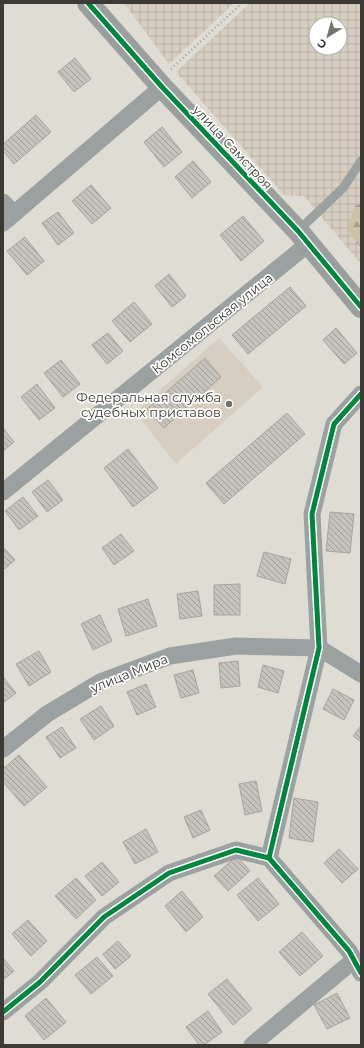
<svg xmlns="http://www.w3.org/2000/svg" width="364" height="1048" font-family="Montserrat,sans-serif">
	<defs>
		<pattern id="industrial-grid" width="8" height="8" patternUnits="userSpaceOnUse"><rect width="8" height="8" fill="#d6cfc1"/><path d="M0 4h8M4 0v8" fill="none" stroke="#b9b2a6"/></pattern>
		<pattern id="forest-firs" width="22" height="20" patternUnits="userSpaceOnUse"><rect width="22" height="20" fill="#ccc1a7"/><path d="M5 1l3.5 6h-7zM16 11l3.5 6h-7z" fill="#a79e89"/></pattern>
		<pattern id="building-back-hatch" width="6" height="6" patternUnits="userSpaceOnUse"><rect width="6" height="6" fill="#c6c3bd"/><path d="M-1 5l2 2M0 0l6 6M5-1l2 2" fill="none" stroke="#a29f9a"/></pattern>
	</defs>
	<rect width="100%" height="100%" fill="#dfdcd4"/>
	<polygon fill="#d6cfc1" points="219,338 263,387 176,464 135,412"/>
	<g fill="url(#industrial-grid)" fill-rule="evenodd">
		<polygon points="124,3 234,3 169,64"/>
		<path d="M250 3H361V264L304 196 284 195 176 72ZM316 24H340V48H316Z"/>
	</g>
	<polygon fill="url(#forest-firs)" points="361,203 361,248 347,230 354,207"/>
	<g fill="url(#building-back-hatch)" stroke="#a7a49e">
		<polygon points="75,58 91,79 74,92 58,72"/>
		<polygon points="36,115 51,132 14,164 3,151 3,144"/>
		<polygon points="162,127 182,152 164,167 144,142"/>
		<polygon points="193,161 211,182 192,198 175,177"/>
		<polygon points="91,185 111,208 92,224 72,201"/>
		<polygon points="58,212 74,233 58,245 42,223"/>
		<polygon points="243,216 264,241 241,261 220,235"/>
		<polygon points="25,237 44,261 27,275 7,251"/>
		<polygon points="169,274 186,296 172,307 155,286"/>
		<polygon points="290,287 306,306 248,354 232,335"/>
		<polygon points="134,302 152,324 130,342 112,321"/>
		<polygon points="336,328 357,353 344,364 323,340"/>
		<polygon points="108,333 123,351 107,364 92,345"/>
		<polygon points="205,358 221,377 164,428 147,409"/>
		<polygon points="61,360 80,384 63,397 44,373"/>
		<polygon points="37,384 55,408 39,420 21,397"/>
		<polygon points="287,413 305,434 224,504 206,483"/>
		<polygon points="3,428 14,442 3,451"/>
		<polygon points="128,449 158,488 133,507 104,468"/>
		<polygon points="48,480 63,500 47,512 32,492"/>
		<polygon points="23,497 38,516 19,530 5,511"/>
		<polygon points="330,512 354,514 350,553 326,551"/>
		<polygon points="121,534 134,551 114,565 102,548"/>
		<polygon points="3,547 15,560 3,570"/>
		<polygon points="264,552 291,559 285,584 257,576"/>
		<polygon points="240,584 240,615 214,615 214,585"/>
		<polygon points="198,591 202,616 180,619 177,594"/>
		<polygon points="148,599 157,626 126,636 118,609"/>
		<polygon points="100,615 112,641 93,650 81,624"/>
		<polygon points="39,651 51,672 29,686 16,664"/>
		<polygon points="238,661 240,686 221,688 219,663"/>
		<polygon points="263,665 284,671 278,693 258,687"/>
		<polygon points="193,670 199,693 181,698 174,675"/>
		<polygon points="3,677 16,693 3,703"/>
		<polygon points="146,684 156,707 137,715 127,692"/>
		<polygon points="333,689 354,700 344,720 323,709"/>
		<polygon points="101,706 114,726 94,740 80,719"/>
		<polygon points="361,726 361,742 353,736"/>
		<polygon points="62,727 76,748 60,758 46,737"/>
		<polygon points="19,755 47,787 24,806 3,782 3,769"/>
		<polygon points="256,781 262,811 245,815 239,784"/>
		<polygon points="294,798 318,802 313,842 289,838"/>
		<polygon points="201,810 210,830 193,838 184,817"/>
		<polygon points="146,829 158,852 135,864 123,842"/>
		<polygon points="339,849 358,869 342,883 324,863"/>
		<polygon points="237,856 250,871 228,891 214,876"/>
		<polygon points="102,862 119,882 102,896 85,876"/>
		<polygon points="76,878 96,900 76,919 55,896"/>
		<polygon points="258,878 279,904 258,921 237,895"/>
		<polygon points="182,891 203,917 186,932 165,906"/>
		<polygon points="28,920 47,941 31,956 12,934"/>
		<polygon points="302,932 323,956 300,976 279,952"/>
		<polygon points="118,941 131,956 115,969 103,954"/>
		<polygon points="97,957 113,976 91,994 75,975"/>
		<polygon points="3,958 14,971 3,980"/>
		<polygon points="227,979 252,1009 233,1025 208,994"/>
		<polygon points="337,993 350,1018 327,1029 314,1005"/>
		<polygon points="46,998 66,1022 44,1040 25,1016"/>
		<polygon points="208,1011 222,1032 204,1045 199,1045 186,1027"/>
	</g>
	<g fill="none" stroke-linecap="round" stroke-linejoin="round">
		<polyline stroke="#a0a2a0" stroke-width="2.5" stroke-dasharray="1 3" stroke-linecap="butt" points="171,69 242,3"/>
		<polyline stroke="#9ba0a0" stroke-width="9" points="298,231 343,188 361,161"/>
		<g stroke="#9ba0a0" stroke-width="17">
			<polyline points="3,202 14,214"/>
			<polyline points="3,223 162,87"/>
			<polyline points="3,492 308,244"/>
			<polyline points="3,749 47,714 100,682 170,656 236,646 319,648 361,674"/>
			<polyline points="269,858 319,648 312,514 334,424 361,394"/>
			<polyline points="3,1012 40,982 104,917 169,873 236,850 269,858 349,951 361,973"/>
			<polyline points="252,1045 354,960"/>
		</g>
		<polyline stroke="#9a9f9e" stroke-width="22" points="88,3 162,87 298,231 361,307"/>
		<defs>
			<g id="cycleway">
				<polyline points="88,3 162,87 298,231 361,307"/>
				<polyline points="269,858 319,648 312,514 334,424 361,394"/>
				<polyline points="3,1012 40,982 104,917 169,873 236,850 269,858 349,951 361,973"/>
			</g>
		</defs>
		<use href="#cycleway" stroke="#fff" stroke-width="8"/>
		<use href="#cycleway" stroke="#00873e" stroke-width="5"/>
	</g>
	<circle fill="#75736c" stroke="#fff" stroke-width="1.5" cx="229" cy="404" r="4"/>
	<g text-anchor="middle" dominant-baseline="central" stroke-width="3.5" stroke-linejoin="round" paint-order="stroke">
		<g font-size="13" fill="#3c3a34" stroke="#fff">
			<text transform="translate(233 147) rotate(47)">улица Самстроя</text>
			<text transform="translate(212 323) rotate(-39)">Комсомольская улица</text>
			<text transform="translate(129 673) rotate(-22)">улица Мира</text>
		</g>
		<g font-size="13" fill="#3c3a34" stroke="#fff" text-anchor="end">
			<text x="221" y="397">Федеральная служба<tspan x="221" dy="15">судебных приставов</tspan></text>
		</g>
	</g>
	<rect width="364" height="1048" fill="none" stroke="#3c3a34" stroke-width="8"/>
	<g transform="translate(328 36) rotate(217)"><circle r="19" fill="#ffffff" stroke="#b1b0ae"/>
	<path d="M0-3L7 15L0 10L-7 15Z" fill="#75736c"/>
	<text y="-6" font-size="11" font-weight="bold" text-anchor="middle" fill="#3c3a34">С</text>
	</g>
</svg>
